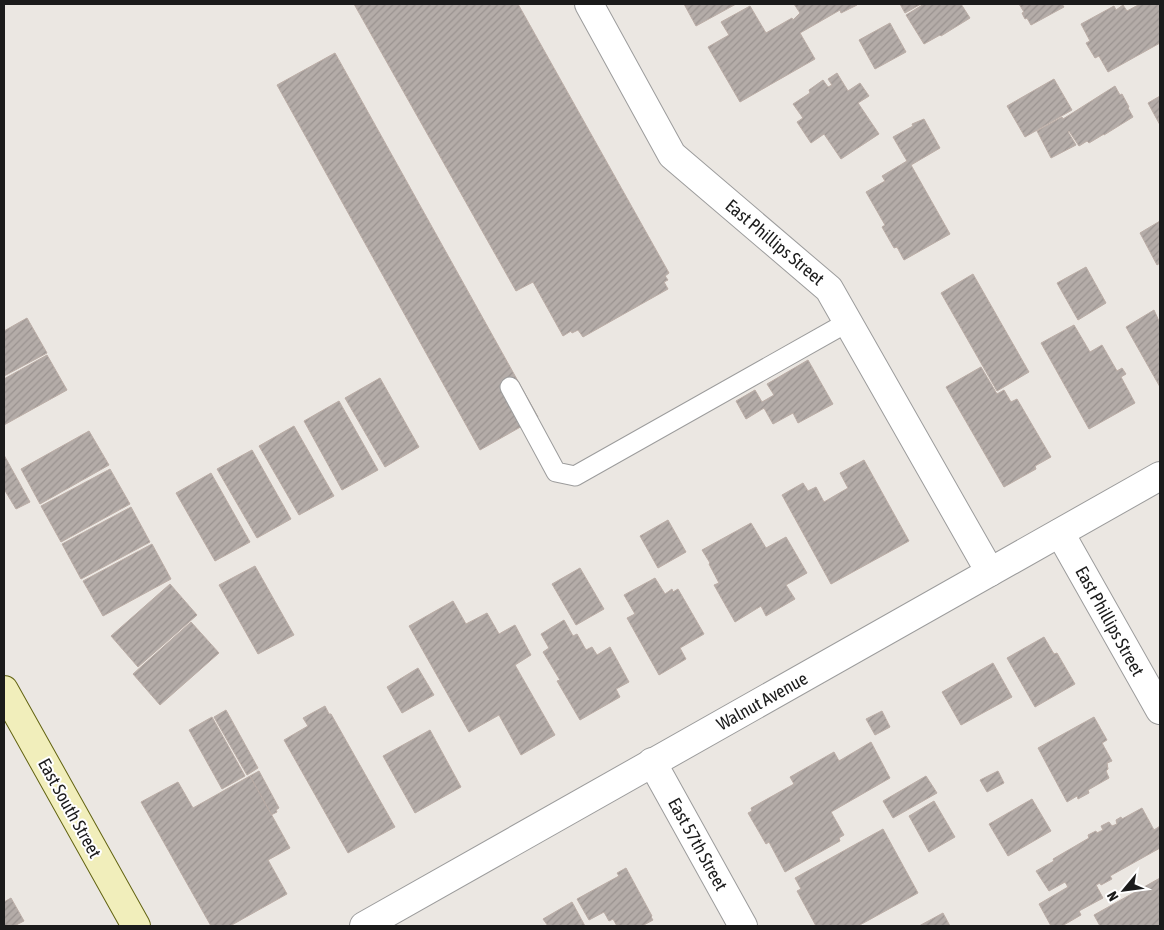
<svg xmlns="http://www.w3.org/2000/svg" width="1164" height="930" font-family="'Asap Condensed',sans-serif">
	<defs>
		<pattern id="building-hatch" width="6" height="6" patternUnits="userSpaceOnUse" patternTransform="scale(1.25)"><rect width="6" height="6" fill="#b4aca8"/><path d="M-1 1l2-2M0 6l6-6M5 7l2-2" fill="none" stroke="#9a9390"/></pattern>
	</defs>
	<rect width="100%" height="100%" fill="#ebe7e2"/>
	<g fill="url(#building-hatch)" stroke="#bbada6">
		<polygon points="354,4 518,4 669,273 665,276 668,280 664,282 668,289 583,337 578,330 572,333 571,331 563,336 533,282 516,291"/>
		<polygon points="684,4 736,4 696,26"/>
		<polygon points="794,4 856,4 857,5 841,13 840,10 800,33 815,59 740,102 708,47 729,35 721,22 750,6 766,33 792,18 793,20 800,13"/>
		<polygon points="900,4 921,4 905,13"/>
		<polygon points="924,4 961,4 970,18 941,36 940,35 924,44 906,15"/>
		<polygon points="1019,4 1062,4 1064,7 1031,25 1027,18 1025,19 1022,13 1024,12"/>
		<polygon points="1140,4 1160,4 1160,43 1108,72 1099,56 1095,58 1086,43 1090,41 1081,24 1114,6 1116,10 1123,5 1127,11"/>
		<polygon points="890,23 906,52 875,69 859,40"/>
		<polygon points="335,53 538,417 480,450 277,85"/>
		<polygon points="837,73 848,91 860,83 869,96 858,103 879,134 841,159 824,134 811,143 797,122 803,118 793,104 810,93 809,90 823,80 828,87 832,85 828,79"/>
		<polygon points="1054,79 1072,110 1025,137 1007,106"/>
		<polygon points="1115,86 1120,95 1122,94 1129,107 1128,108 1133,117 1104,135 1104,134 1089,143 1087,141 1079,146 1069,131 1068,132 1076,145 1051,158 1037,131 1062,117 1063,119"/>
		<polygon points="1160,96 1160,125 1148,103"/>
		<polygon points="924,119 940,148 911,165 950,234 904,260 897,247 894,248 882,227 885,225 866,192 885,181 882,176 907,161 893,137 913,126 912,124"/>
		<polygon points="1160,221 1160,263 1157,265 1140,233"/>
		<polygon points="1086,267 1106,303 1078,320 1057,283"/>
		<polygon points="973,274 1029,372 997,391 941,293"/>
		<polygon points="1154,310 1159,321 1160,320 1160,387 1126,327"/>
		<polygon points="27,318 47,353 4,376 4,331"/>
		<polygon points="1074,325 1090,352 1102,345 1117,371 1122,368 1126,374 1121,377 1135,403 1089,429 1041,343"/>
		<polygon points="47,355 67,390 4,425 4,379"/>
		<polygon points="808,360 833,404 798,423 793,413 773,424 764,408 746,419 736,401 755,390 762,402 774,395 767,384"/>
		<polygon points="981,367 997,394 1004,390 1011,402 1017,399 1051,457 1035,466 1036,469 1004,487 946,387"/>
		<polygon points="380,378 419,447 385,467 345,398"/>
		<polygon points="339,401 378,470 342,490 304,421"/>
		<polygon points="294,426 334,496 299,515 259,446"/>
		<polygon points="89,431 109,465 40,504 21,469"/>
		<polygon points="252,450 291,519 257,538 217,469"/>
		<polygon points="4,455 30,502 16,509 4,489"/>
		<polygon points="864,460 909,541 831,584 782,495 803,483 808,491 816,487 824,502 848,488 840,473"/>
		<polygon points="110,469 130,504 61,542 41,506"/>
		<polygon points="211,473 250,542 215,561 176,493"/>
		<polygon points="131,507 150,542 81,579 62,544"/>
		<polygon points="668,520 686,552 658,568 640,536"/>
		<polygon points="751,523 766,548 786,537 807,573 786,585 795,599 766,616 761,606 735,622 714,585 719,583 709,564 710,563 702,550"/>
		<polygon points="152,544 171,579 103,616 83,581"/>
		<polygon points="255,566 294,635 258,654 219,585"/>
		<polygon points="580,568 604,609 576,625 552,584"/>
		<polygon points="655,578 665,594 672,589 673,592 678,589 704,634 680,648 686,659 659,675 627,618 635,614 624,595"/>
		<polygon points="170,584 197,615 138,667 111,636"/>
		<polygon points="453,601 466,624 487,613 499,634 515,625 531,655 515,665 555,735 521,755 499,715 469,732 409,626"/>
		<polygon points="564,620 573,636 577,634 586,650 592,647 597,655 610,647 629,682 616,689 620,697 580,720 557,681 560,680 543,652 549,648 541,634"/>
		<polygon points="191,622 219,653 160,705 133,674"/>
		<polygon points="1044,637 1054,654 1057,653 1075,684 1035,707 1007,658"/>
		<polygon points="993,663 1012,697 961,725 942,692"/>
		<polygon points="418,668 434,695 402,713 387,687"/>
		<polygon points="325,706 329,714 331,714 395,827 348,853 284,740 308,726 303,718"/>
		<polygon points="226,710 258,768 247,775 214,717"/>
		<polygon points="882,711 890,727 875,735 866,719"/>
		<polygon points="212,717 245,776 222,789 189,730"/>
		<polygon points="1094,717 1107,740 1102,743 1112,761 1107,763 1108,769 1106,771 1109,778 1088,790 1089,793 1078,799 1077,796 1067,802 1038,748"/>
		<polygon points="430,730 461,787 415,813 383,756"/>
		<polygon points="871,742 890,778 831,812 844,835 839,838 840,841 785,872 769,842 766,844 748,813 752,811 751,808 794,784 790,777 834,752 839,761"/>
		<polygon points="259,771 279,808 276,810 277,812 271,815 250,776"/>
		<polygon points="998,771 1004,783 987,792 980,780"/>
		<polygon points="250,776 290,848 268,860 287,894 230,926 211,926 141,802 178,782 193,808"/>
		<polygon points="926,776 937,793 893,818 883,801"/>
		<polygon points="1032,799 1051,831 1008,856 989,824"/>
		<polygon points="934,801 955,837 929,852 909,816"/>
		<polygon points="1142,808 1154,830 1160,826 1160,848 1110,876 1112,879 1101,885 1100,883 1096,885 1103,898 1079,911 1081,915 1062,926 1051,926 1039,904 1068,887 1065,882 1049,891 1036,871 1054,861 1053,859 1089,838 1088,835 1096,831 1097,833 1103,830 1101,826 1109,822 1112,826 1117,824 1116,820 1121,817 1122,819"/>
		<polygon points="883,829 918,893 858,926 816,926 797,891 801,889 795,878"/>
		<polygon points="626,868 652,916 651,917 653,920 642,926 639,926 638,925 635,926 617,926 613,919 609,921 604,912 589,920 577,899 619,876 617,873"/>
		<polygon points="1160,878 1160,926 1100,926 1094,915"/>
		<polygon points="11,898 24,921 14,926 4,926 4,902"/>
		<polygon points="572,902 585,926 548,926 543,919"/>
		<polygon points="943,913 950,926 919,926"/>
	</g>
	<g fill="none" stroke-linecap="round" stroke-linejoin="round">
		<defs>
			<polyline id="service" points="510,387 556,472 575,476 848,322"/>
			<g id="minor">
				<polyline points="589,4 672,155 829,289 990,572"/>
				<polyline points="1060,533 1160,710"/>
				<polyline points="652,762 743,926"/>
				<polyline points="364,926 1160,476"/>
			</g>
			<polyline id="secondary" points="4,690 136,926"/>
		</defs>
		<use href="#service" stroke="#9c9c9c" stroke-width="21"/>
		<use href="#minor" stroke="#9c9c9c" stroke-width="30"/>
		<use href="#secondary" stroke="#626311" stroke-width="30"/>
		<use href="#service" stroke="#fff" stroke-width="19"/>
		<use href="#minor" stroke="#fff" stroke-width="28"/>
		<use href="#secondary" stroke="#f1eebb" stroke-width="28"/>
	</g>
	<g text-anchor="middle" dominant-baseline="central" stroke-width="4" stroke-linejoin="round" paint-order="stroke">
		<g font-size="18" fill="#1b1b1b" stroke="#fff">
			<text transform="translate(775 242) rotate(40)">East Phillips Street</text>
			<text transform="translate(1110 621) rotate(61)">East Phillips Street</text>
			<text transform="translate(762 701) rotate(-29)">Walnut Avenue</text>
			<text transform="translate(70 808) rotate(61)">East South Street</text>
			<text transform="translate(698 844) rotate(61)">East 57th Street</text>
		</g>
	</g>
	<rect width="1164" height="930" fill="none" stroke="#1b1b1b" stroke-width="10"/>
	<g transform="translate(1124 890) rotate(241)" stroke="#ffffff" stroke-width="4" paint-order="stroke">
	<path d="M0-4L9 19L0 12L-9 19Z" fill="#1b1b1b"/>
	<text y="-8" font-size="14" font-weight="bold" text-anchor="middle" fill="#1b1b1b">N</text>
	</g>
</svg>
